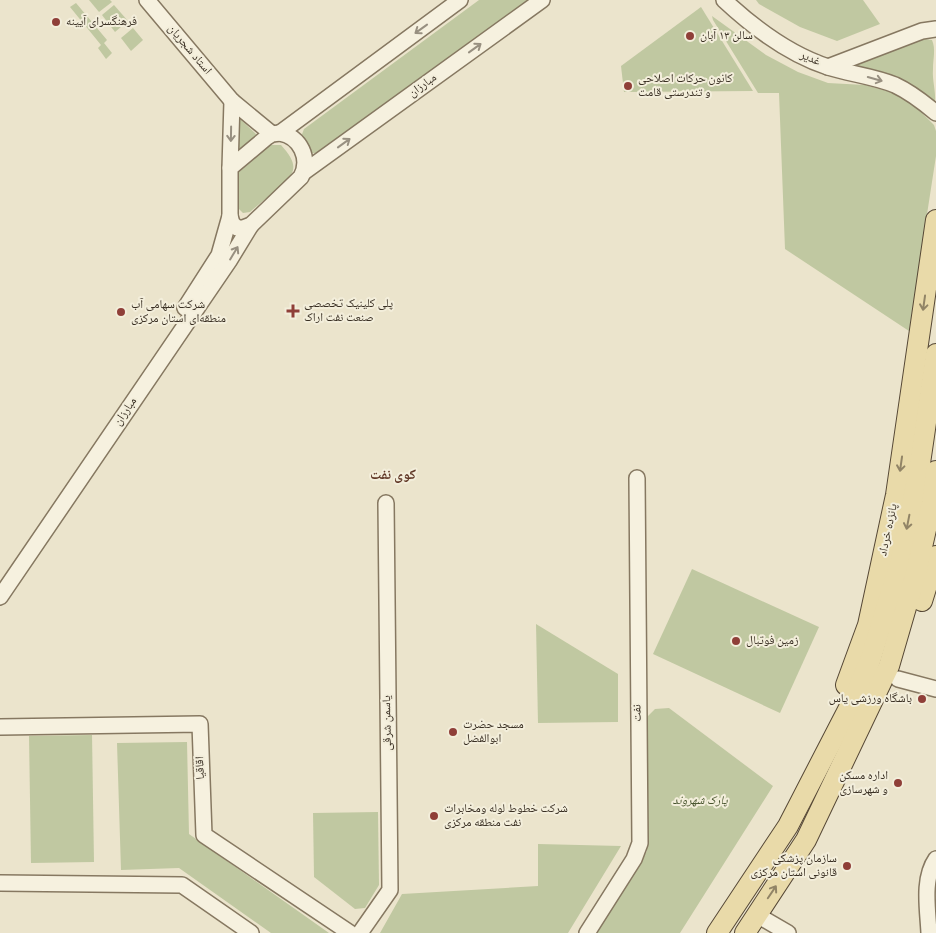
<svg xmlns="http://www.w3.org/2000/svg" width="936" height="933" font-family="Georgia,'Noto Naskh Arabic',serif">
	<rect width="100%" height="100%" fill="#ebe4cc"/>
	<g fill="#c0c8a1">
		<polygon points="89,0 110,0 112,2 99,12"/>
		<polygon points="479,0 533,0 322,154 312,153 301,137 304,129"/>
		<polygon points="756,0 863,0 880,24 837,41 800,27 759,4"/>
		<polygon points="76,3 107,40 104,43 112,53 106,59 98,48 101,45 70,7"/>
		<polygon points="114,5 128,21 115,32 102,15"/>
		<polygon points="701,7 753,91 624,92 621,66"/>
		<polygon points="712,16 766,55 798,72 828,83 865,85 898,94 915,106 934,125 936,131 936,156 909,331 785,249 779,93 758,93 713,20"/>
		<polygon points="133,28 143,40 131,51 121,38"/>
		<path d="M925 39 932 40C936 49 933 59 933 69 932 80 936 91 935 102L847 65Z"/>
		<polygon points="239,118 257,135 239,152"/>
		<path d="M270 145H281C301 167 295 174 275 192 266 198 258 205 250 212L243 213 237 207 239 172Z"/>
		<polygon points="692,569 819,627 780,713 653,654"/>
		<polygon points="536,624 618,674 618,722 538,723"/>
		<polygon points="669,708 773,786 680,933 595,933 647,851 646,718 655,709"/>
		<polygon points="92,735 94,862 31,863 29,736"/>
		<polygon points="187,742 189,834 329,933 271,933 179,868 121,870 117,743"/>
		<polygon points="378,812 379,885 365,908 355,909 314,877 313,813"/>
		<polygon points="538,844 621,846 568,933 380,933 402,894 538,886"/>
	</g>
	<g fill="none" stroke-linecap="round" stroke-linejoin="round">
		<defs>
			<g id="minor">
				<polyline points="147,0 232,101 272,134"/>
				<path d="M724 0C754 28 788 54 828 67 850 74 873 76 895 85 910 92 923 102 936 113"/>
				<polyline points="828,67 922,31 936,29"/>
				<path d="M280 133C300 136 311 159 301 177L251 225 243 228H237L232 223 230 216V168L267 137 272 134Z"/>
				<polyline points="280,133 460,0"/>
				<polyline points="230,168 232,101"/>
				<polyline points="304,172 542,0"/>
				<polyline points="185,308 219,255 230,216"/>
				<polyline points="0,597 229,261 251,225"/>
				<polyline points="898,679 936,689"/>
				<polyline points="0,727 200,724 204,835 350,933"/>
				<polyline points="0,883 182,885 251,933"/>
				<polyline points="757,915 788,933"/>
				<polyline points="360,933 390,890 386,503"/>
				<polyline points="587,933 634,859 640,843 637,478"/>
				<path d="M929 933C928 910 922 879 936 859"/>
			</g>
			<g id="major">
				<polyline points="922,601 936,556"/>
				<polyline points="846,685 868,625 896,495 936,220"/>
				<polyline points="717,933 788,826 852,702 870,661 901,560 919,470 936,354"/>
				<polyline points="745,933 806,840 889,666 916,573 932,503 936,471"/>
			</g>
		</defs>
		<use href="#minor" stroke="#867861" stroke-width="18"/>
		<use href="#major" stroke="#554735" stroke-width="22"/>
		<use href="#minor" stroke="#f6f1df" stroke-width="15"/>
		<use href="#major" stroke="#e9daa9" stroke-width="20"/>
	</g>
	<defs><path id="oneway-shaft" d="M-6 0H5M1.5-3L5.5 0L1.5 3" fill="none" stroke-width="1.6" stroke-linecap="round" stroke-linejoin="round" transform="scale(1.25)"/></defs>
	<g stroke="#989081">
		<use href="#oneway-shaft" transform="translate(421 29) rotate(144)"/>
		<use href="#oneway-shaft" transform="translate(475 48) rotate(-36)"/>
		<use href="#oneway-shaft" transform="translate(875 79) rotate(16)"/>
		<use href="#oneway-shaft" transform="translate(231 134) rotate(91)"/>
		<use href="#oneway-shaft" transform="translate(344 143) rotate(-36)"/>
		<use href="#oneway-shaft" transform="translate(234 253) rotate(-59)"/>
	</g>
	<g stroke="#918466">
		<use href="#oneway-shaft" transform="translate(924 303) rotate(98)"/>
		<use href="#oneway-shaft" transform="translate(901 464) rotate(98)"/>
		<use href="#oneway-shaft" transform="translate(908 522) rotate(101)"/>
		<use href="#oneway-shaft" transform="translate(772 892) rotate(-56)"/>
	</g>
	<g fill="#8f3f38" stroke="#f3eedb" stroke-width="2">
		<circle cx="56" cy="22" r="5"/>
		<circle cx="690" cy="36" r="5"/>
		<circle cx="628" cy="86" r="5"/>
		<path d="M290.5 303.5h5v5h5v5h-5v5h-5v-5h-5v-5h5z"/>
		<circle cx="121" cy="312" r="5"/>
		<circle cx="736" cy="641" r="5"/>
		<circle cx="922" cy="699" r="5"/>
		<circle cx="453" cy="732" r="5"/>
		<circle cx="898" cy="783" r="5"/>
		<circle cx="434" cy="816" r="5"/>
		<circle cx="847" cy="866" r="5"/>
	</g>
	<g text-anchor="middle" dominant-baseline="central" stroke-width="4" stroke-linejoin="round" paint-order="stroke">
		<g font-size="12" fill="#392f23" stroke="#f3eedb" text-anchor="start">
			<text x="66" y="22">فرهنگسرای آیینه</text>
			<text x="700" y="36">سالن ۱۳ آبان</text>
			<text x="638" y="79">کانون حرکات اصلاحی<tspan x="638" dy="14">و تندرستی قامت</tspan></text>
			<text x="304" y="304">پلی کلینیک تخصصی<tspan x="304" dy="14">صنعت نفت اراک</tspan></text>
			<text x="131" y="305">شرکت سهامی آب<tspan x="131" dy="14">منطقه‌ای استان مرکزی</tspan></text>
			<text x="746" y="641">زمین فوتبال</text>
			<text x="912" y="699" text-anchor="end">باشگاه ورزشی یاس</text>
			<text x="463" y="725">مسجد حضرت<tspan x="463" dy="14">ابوالفضل</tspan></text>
			<text x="888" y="776" text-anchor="end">اداره مسکن<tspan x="888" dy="14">و شهرسازی</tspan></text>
			<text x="444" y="809">شرکت خطوط لوله ومخابرات<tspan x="444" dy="14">نفت منطقه مرکزی</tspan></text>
			<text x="837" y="859" text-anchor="end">سازمان پزشکی<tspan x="837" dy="14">قانونی استان مرکزی</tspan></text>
		</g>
		<g font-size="12" fill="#392f23" stroke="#f3eedb">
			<text transform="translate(189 50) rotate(50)">استاد شجریان</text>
			<text transform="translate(810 59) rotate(23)">غدیر</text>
			<text transform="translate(423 86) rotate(-36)">مبارزان</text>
			<text transform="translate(126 412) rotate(-56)">مبارزان</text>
			<text transform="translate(889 530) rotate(-78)">پانزده خرداد</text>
			<text transform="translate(638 713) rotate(-91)">نفت</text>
			<text transform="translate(388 723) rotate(-91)">یاسمن شرقی</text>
			<text transform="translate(201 768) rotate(-92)">اقاقیا</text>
		</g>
		<g font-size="12" font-style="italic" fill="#46532c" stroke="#f3eedb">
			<text x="700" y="801">پارک شهروند</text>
		</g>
		<g font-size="14" font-weight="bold" fill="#613827" stroke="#f3eedb">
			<text x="393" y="476">کوی نفت</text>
		</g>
	</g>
</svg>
